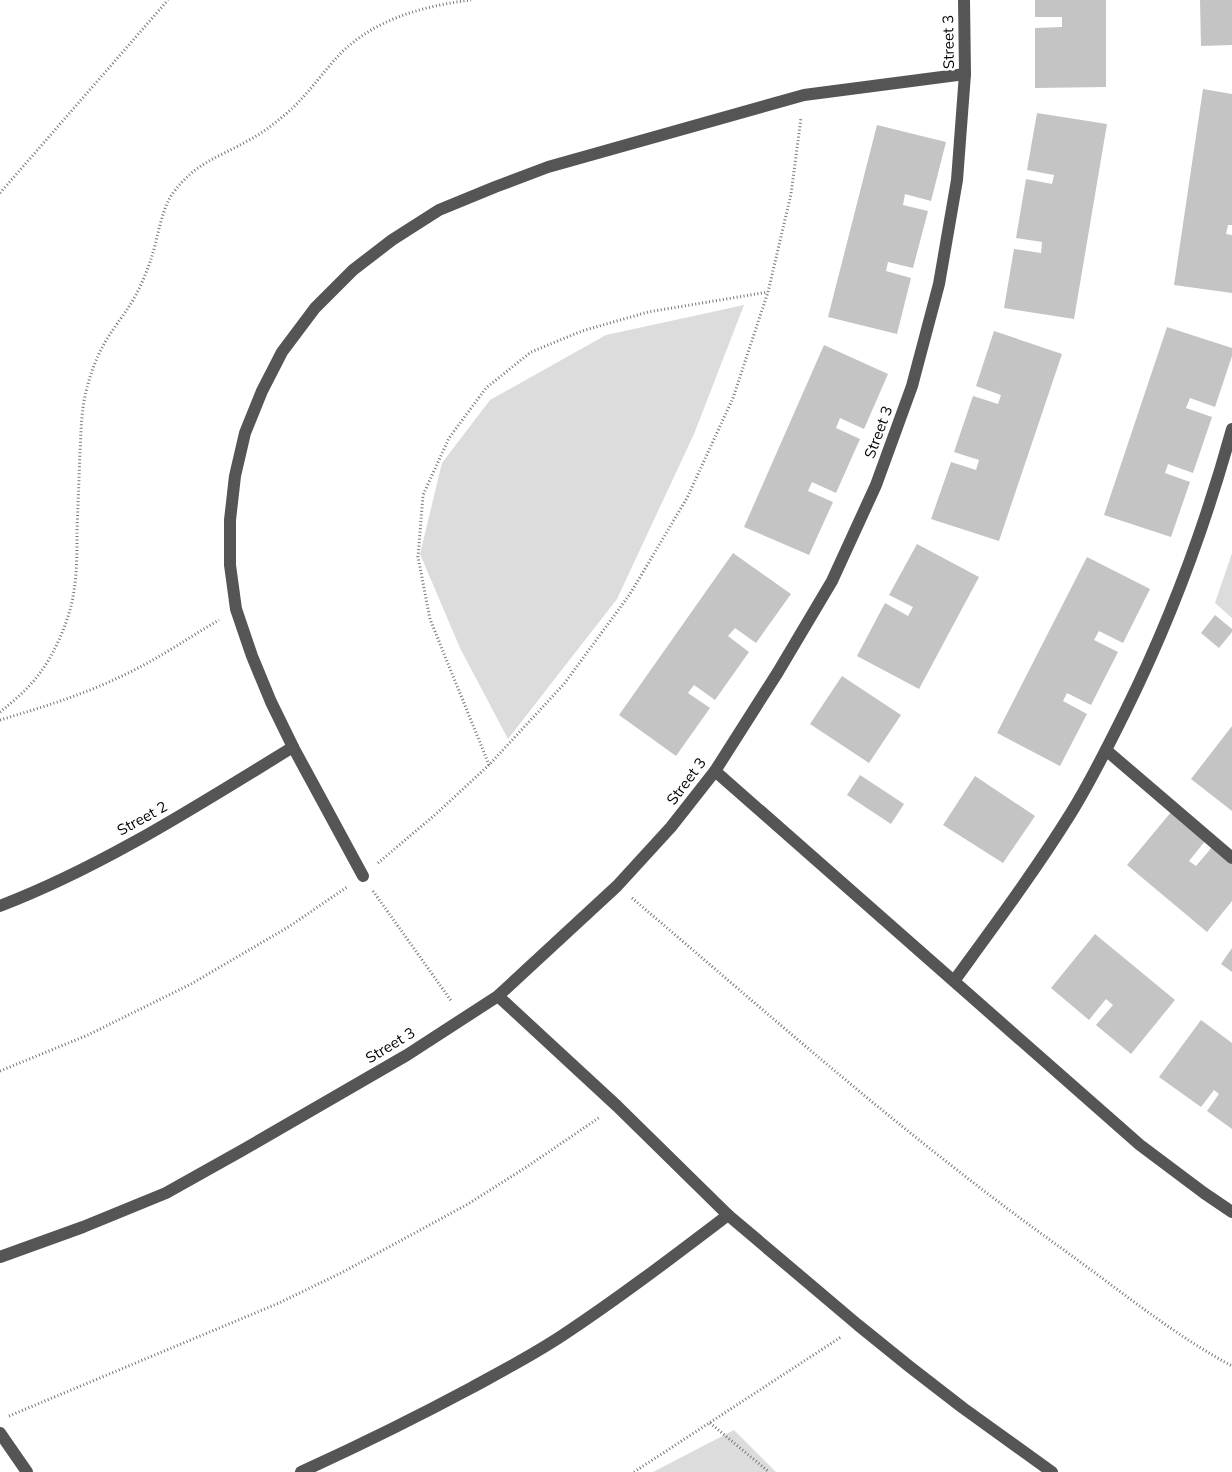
<svg xmlns="http://www.w3.org/2000/svg" width="1232" height="1472" font-family="Mulish,sans-serif">
	<rect width="100%" height="100%" fill="#fff"/>
	<g fill="#dcdcdc">
		<polygon points="744,305 694,434 617,599 508,739 460,648 420,554 442,463 490,400 606,335"/>
		<polygon points="1232,553 1232,618 1215,603"/>
		<polygon points="734,1430 776,1472 653,1472"/>
	</g>
	<g fill="#c4c4c4">
		<polygon points="1035,0 1106,0 1106,87 1035,88 1035,28 1062,27 1062,17 1035,17"/>
		<polygon points="1200,0 1232,0 1232,45 1201,46"/>
		<polygon points="1203,89 1232,94 1232,225 1228,225 1226,234 1232,235 1232,293 1174,285"/>
		<polygon points="1037,113 1107,124 1074,319 1004,308 1014,249 1041,253 1042,242 1016,238 1026,179 1052,184 1054,175 1027,170"/>
		<polygon points="877,125 946,142 931,201 905,194 903,205 928,211 913,268 888,262 886,271 911,278 897,334 828,317"/>
		<polygon points="1167,327 1232,348 1232,356 1215,407 1190,398 1186,408 1212,417 1193,473 1168,464 1165,473 1190,482 1171,537 1104,515"/>
		<polygon points="994,331 1062,354 999,541 931,519 951,462 976,470 979,460 954,452 973,396 998,404 1001,395 976,386"/>
		<polygon points="824,345 888,374 864,429 840,418 836,428 860,439 836,493 812,482 808,491 833,502 809,555 744,527"/>
		<polygon points="917,544 979,577 919,689 857,656 885,603 908,616 913,607 889,595"/>
		<polygon points="733,553 791,594 756,643 735,628 728,636 749,652 715,700 694,685 688,693 710,708 676,756 619,715"/>
		<polygon points="1087,557 1150,589 1123,643 1099,631 1094,640 1118,652 1091,705 1067,693 1063,701 1087,714 1060,766 997,733"/>
		<polygon points="1215,615 1232,629 1232,632 1219,648 1201,633"/>
		<polygon points="842,676 901,715 869,763 810,724"/>
		<polygon points="1232,726 1232,811 1191,779"/>
		<polygon points="860,775 904,804 891,824 847,795"/>
		<polygon points="975,776 1035,816 1003,863 943,825"/>
		<polygon points="1172,811 1206,840 1189,861 1196,866 1213,846 1232,861 1232,901 1207,932 1127,865"/>
		<polygon points="1095,934 1175,1000 1131,1054 1096,1025 1113,1005 1106,999 1089,1020 1051,988"/>
		<polygon points="1232,948 1232,972 1221,964"/>
		<polygon points="1201,1020 1232,1043 1232,1129 1207,1111 1219,1094 1214,1090 1201,1107 1159,1077"/>
	</g>
	<g fill="none" stroke-linecap="round" stroke-linejoin="round">
		<g stroke="#777" stroke-width="3" stroke-dasharray="1 2.5" stroke-linecap="butt">
			<polyline points="0,193 168,0"/>
			<path d="M0 712C14 701 29 688 40 673 54 654 65 629 71 606 77 582 77 556 77 532 78 505 79 479 80 452 81 435 81 418 84 401 88 381 94 362 104 344 111 331 122 318 130 305 139 291 146 274 151 259 158 239 161 209 173 193 196 162 218 158 249 140 263 133 275 123 287 113 307 96 322 73 340 54 375 19 423 6 471 0"/>
			<path d="M0 720C43 707 86 694 126 674 158 659 188 638 219 620"/>
			<polyline points="489,765 430,619 418,557 423,495 449,438 486,388 531,352 582,331 648,312 768,292"/>
			<polyline points="378,863 437,813 489,765 564,684 630,594 687,498 733,398 768,292 791,194 801,118"/>
			<polyline points="373,891 452,1002"/>
			<path d="M632 898C738 988 842 1080 952 1166 990 1196 1029 1225 1068 1253 1122 1292 1174 1335 1232 1366"/>
			<polyline points="0,1071 88,1035 191,984 290,926 347,887"/>
			<polyline points="9,1416 279,1303 343,1272 468,1204 528,1166 600,1117"/>
			<polyline points="710,1423 769,1472"/>
			<polyline points="634,1472 841,1337"/>
		</g>
		<g stroke="#555" stroke-width="12">
			<polyline points="1106,750 1232,858"/>
			<polyline points="715,771 1140,1145 1204,1193 1232,1212"/>
			<polyline points="363,876 293,747 271,702 252,656 236,609 230,565 230,520 235,476 245,433 262,391 282,352 315,308 353,270 392,240 439,210 495,187 548,167 804,95 965,74"/>
			<path d="M0 906C104 866 198 805 293 747"/>
			<path d="M954 981C994 926 1035 871 1071 813 1091 781 1108 746 1125 712 1170 621 1205 527 1232 429"/>
			<polyline points="498,996 617,1106 728,1215 858,1325 910,1367 963,1408 1052,1472"/>
			<polyline points="0,1257 83,1227 166,1193 241,1151 407,1055 498,996 617,886 671,827 715,771 778,672 832,581 876,485 912,386 939,284 957,180 965,74 964,0"/>
			<polyline points="0,1433 27,1472"/>
			<path d="M301 1472C358 1446 415 1418 471 1388 502 1371 533 1355 563 1335 619 1298 674 1256 728 1215"/>
		</g>
	</g>
	<g text-anchor="middle" dominant-baseline="central" stroke-width="5" stroke-linejoin="round" paint-order="stroke">
		<g font-size="15" fill="#000" stroke="#fff">
			<text transform="translate(948 42) rotate(-91)">Street 3</text>
			<text transform="translate(878 432) rotate(-70)">Street 3</text>
			<text transform="translate(686 781) rotate(-53)">Street 3</text>
			<text transform="translate(142 818) rotate(-29)">Street 2</text>
			<text transform="translate(390 1045) rotate(-31)">Street 3</text>
		</g>
	</g>
</svg>
